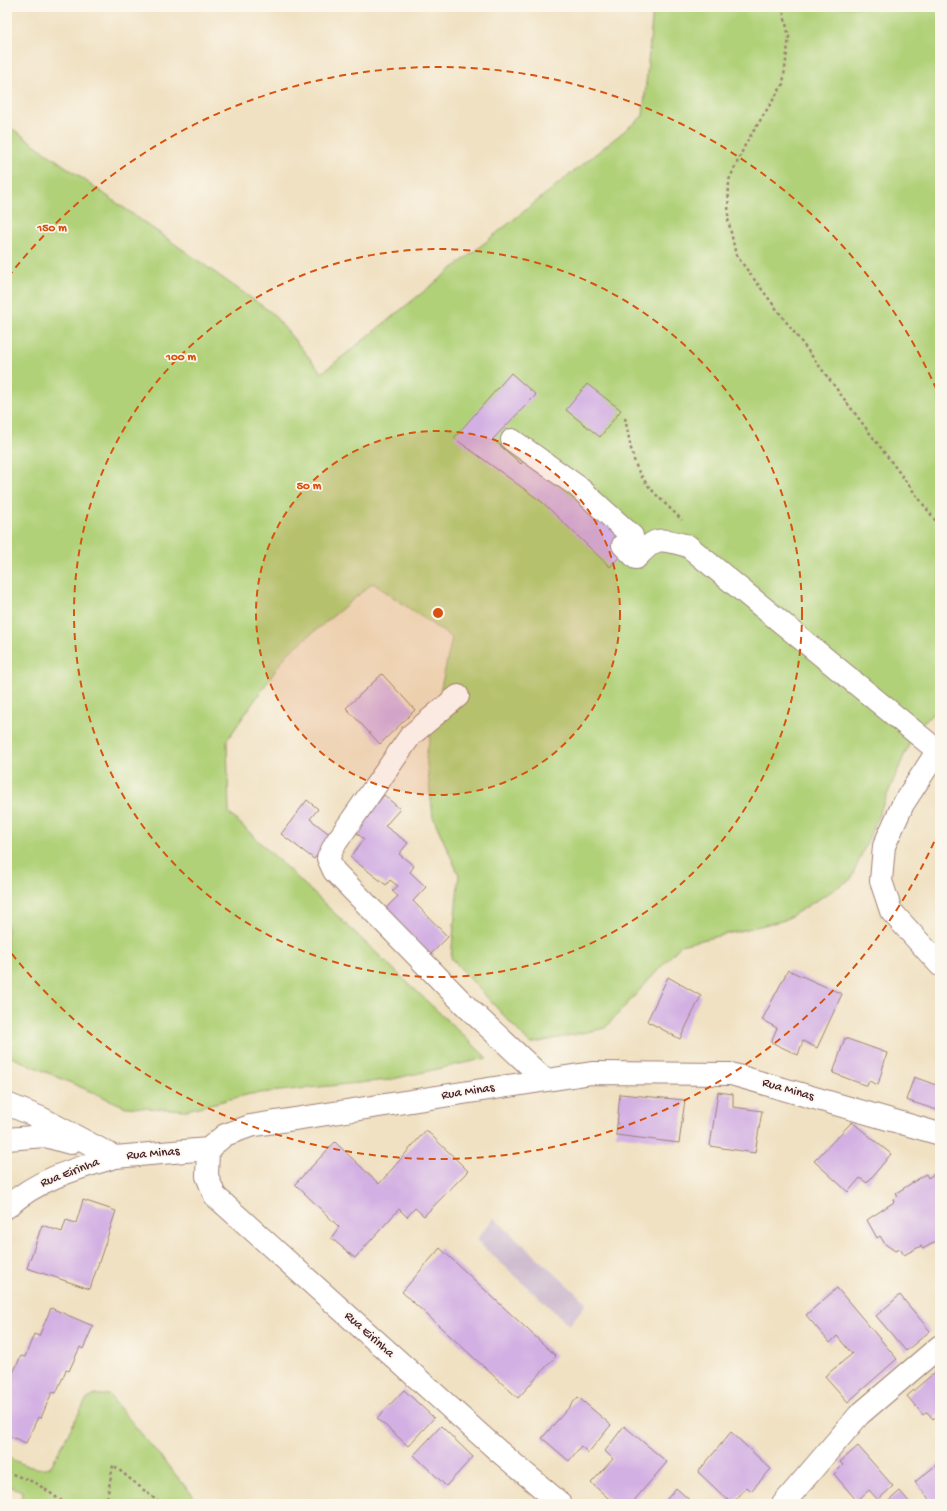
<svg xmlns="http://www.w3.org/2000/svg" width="947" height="1511" font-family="'Gochi Hand',sans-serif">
	<rect width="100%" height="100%" fill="#fbf7ec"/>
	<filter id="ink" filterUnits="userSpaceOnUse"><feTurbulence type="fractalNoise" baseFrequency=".025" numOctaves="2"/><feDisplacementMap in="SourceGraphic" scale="8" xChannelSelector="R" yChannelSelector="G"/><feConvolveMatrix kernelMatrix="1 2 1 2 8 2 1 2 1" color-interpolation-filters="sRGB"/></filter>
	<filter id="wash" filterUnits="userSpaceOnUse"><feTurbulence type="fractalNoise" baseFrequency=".012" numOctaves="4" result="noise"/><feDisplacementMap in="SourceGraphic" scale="16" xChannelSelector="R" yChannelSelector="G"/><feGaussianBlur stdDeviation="0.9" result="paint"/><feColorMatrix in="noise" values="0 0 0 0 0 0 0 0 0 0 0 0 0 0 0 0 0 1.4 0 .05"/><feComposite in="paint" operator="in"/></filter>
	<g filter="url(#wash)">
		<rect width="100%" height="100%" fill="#f0e1c2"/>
		<polygon fill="#cfbdd0" points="494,1218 587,1303 569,1325 476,1240"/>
		<g fill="#b1d179" stroke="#7e7852">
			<polygon points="651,7 940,7 940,708 916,728 851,879 785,920 681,945 605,1028 530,1044 451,958 459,875 433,817 426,756 452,638 373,583 287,654 227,740 229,813 487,1058 388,1080 250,1094 187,1110 126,1107 7,1055 7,125 272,313 322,373 643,116 653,9"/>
			<path d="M95 1395H109L200 1504H21L22 1491 7 1485V1457C21 1463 37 1473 51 1466L86 1400Z"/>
		</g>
		<g id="blocks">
			<g fill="#d3b0e3">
				<polygon points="511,373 536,395 493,439 521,464 525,458 621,535 612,544 622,554 610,567 542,502 454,438"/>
				<polygon points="587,384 621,410 600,437 566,410"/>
				<polygon points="382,674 415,710 380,744 346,708"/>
				<polygon points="384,795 400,809 385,826 408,843 399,854 414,866 410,872 426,887 413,901 448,937 430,955 385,909 398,896 392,891 398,886 390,880 386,885 350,857 364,839 355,832 372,800 377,804"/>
				<polygon points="307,800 318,809 310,819 332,836 314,859 281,834"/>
				<polygon points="788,970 842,994 817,1048 803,1041 798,1055 771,1042 777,1028 762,1020"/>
				<polygon points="668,977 701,996 680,1039 647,1021"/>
				<polygon points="845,1038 887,1053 878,1085 869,1081 867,1086 833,1073"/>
				<polygon points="940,1074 940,1111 906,1100 914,1077 936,1085"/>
				<polygon points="718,1092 733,1094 733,1107 762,1111 755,1153 710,1146"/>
				<polygon points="620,1094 685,1100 679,1143 616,1135"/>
				<polygon points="852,1122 891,1154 867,1183 860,1178 848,1192 814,1161"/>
				<polygon points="426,1130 468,1171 424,1216 415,1208 407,1217 399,1209 355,1258 331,1238 339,1227 295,1184 335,1142 379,1184"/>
				<polygon points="940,1170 940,1239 923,1249 921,1246 904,1255 900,1249 895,1251 885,1244 880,1236 877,1238 867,1220 894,1202 893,1199 898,1196 896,1193 926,1174 928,1178"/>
				<polygon points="83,1200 116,1211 90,1289 27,1268 42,1225 62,1232 66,1220 76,1223"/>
				<polygon points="440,1248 556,1356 518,1398 402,1292"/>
				<polygon points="837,1288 897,1359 848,1402 825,1376 852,1354 837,1336 830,1343 806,1315"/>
				<polygon points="900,1295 930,1331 906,1351 876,1316"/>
				<polygon points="51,1308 93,1326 83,1349 80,1347 69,1371 66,1370 56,1393 52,1392 41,1418 38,1417 26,1443 7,1435 7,1378 10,1379 21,1356 25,1357 34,1334 39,1336"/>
				<polygon points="940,1368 940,1413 933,1419 927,1412 923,1415 907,1396"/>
				<polygon points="404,1390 434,1418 408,1446 377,1418"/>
				<polygon points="578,1397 611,1425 588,1453 581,1446 569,1461 542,1438"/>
				<polygon points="441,1426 473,1457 446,1486 414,1455"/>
				<polygon points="624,1426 667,1462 631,1504 615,1504 591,1483 613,1459 605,1451"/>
				<polygon points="731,1432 771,1469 751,1491 747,1487 732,1504 698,1472"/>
				<polygon points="858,1446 893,1486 878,1500 869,1490 857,1501 834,1474 843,1465 840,1462"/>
				<polygon points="940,1462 940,1504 933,1504 915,1482"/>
				<polygon points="676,1488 694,1504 663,1504"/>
				<polygon points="900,1491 911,1504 885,1504"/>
			</g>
		</g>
	</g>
	<g filter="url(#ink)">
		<use href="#blocks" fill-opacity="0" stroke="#9d8076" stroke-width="1"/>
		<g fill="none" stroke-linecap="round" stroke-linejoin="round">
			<defs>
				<g id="street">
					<path d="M512 440 577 486 632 536 623 545 636 558C657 536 658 538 688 546L938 751"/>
					<polyline points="458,696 411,735 335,844 328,858 334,871 467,1007 545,1080"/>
					<polyline points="940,747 903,804 884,846 881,881 891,911 940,965"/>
					<polyline points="7,1104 41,1118 115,1157 208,1149 225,1135 250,1126 592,1073 731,1074 940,1134"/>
					<polyline points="7,1139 45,1136 70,1143"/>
					<polyline points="208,1149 207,1176 215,1196 496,1449 561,1504"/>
					<path d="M7 1207C38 1179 75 1169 115 1157"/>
				</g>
				<polyline id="secondary" points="783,1504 859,1415 940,1346"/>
			</defs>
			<use href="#street" stroke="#9d8076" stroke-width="24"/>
			<use href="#secondary" stroke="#9d8076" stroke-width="24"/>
			<g stroke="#9d8076" stroke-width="2.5" stroke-dasharray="3 3" stroke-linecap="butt">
				<polyline points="781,7 783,10 789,37 783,84 746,143 729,180 728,219 736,255 935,520 940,530"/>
				<path d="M625 418C629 436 631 458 640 474 650 491 668 506 682 520"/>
				<polyline points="935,520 940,520"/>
				<polyline points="7,1472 36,1483 66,1504"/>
				<polyline points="106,1504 113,1465 161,1504"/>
			</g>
			<use href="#street" stroke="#fff" stroke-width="22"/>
			<use href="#secondary" stroke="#fff" stroke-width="22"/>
		</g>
	</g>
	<circle cx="438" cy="613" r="182" fill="#d8530f" fill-opacity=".12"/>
	<g fill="none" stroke="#d8530f" stroke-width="2" stroke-dasharray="7 5">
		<circle cx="438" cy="613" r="182"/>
		<circle cx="438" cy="613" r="364"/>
		<path d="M939 831A546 546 0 0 1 8 949M8 277A546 546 0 0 1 939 395"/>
	</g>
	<g text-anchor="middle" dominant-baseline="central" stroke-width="3.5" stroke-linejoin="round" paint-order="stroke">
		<g font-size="13" fill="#4a1f2b" stroke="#fbf7ec">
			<text transform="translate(788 1090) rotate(16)">Rua Minas</text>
			<text transform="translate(468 1092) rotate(-9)">Rua Minas</text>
			<text transform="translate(153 1154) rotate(-5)">Rua Minas</text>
			<text transform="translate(70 1173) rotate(-21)">Rua Eirinha</text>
			<text transform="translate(369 1335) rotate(42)">Rua Eirinha</text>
		</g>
	</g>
	<circle cx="438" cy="613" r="6" fill="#d8530f" stroke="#fbf7ec" stroke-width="2"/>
	<g font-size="12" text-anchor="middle" font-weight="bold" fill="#d8530f" stroke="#fbf7ec" stroke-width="3.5" stroke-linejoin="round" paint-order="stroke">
		<text x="52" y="231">150 m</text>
		<text x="181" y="360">100 m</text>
		<text x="309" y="489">50 m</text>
	</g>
	<rect width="947" height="1511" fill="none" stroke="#fbf7ec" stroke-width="24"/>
</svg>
